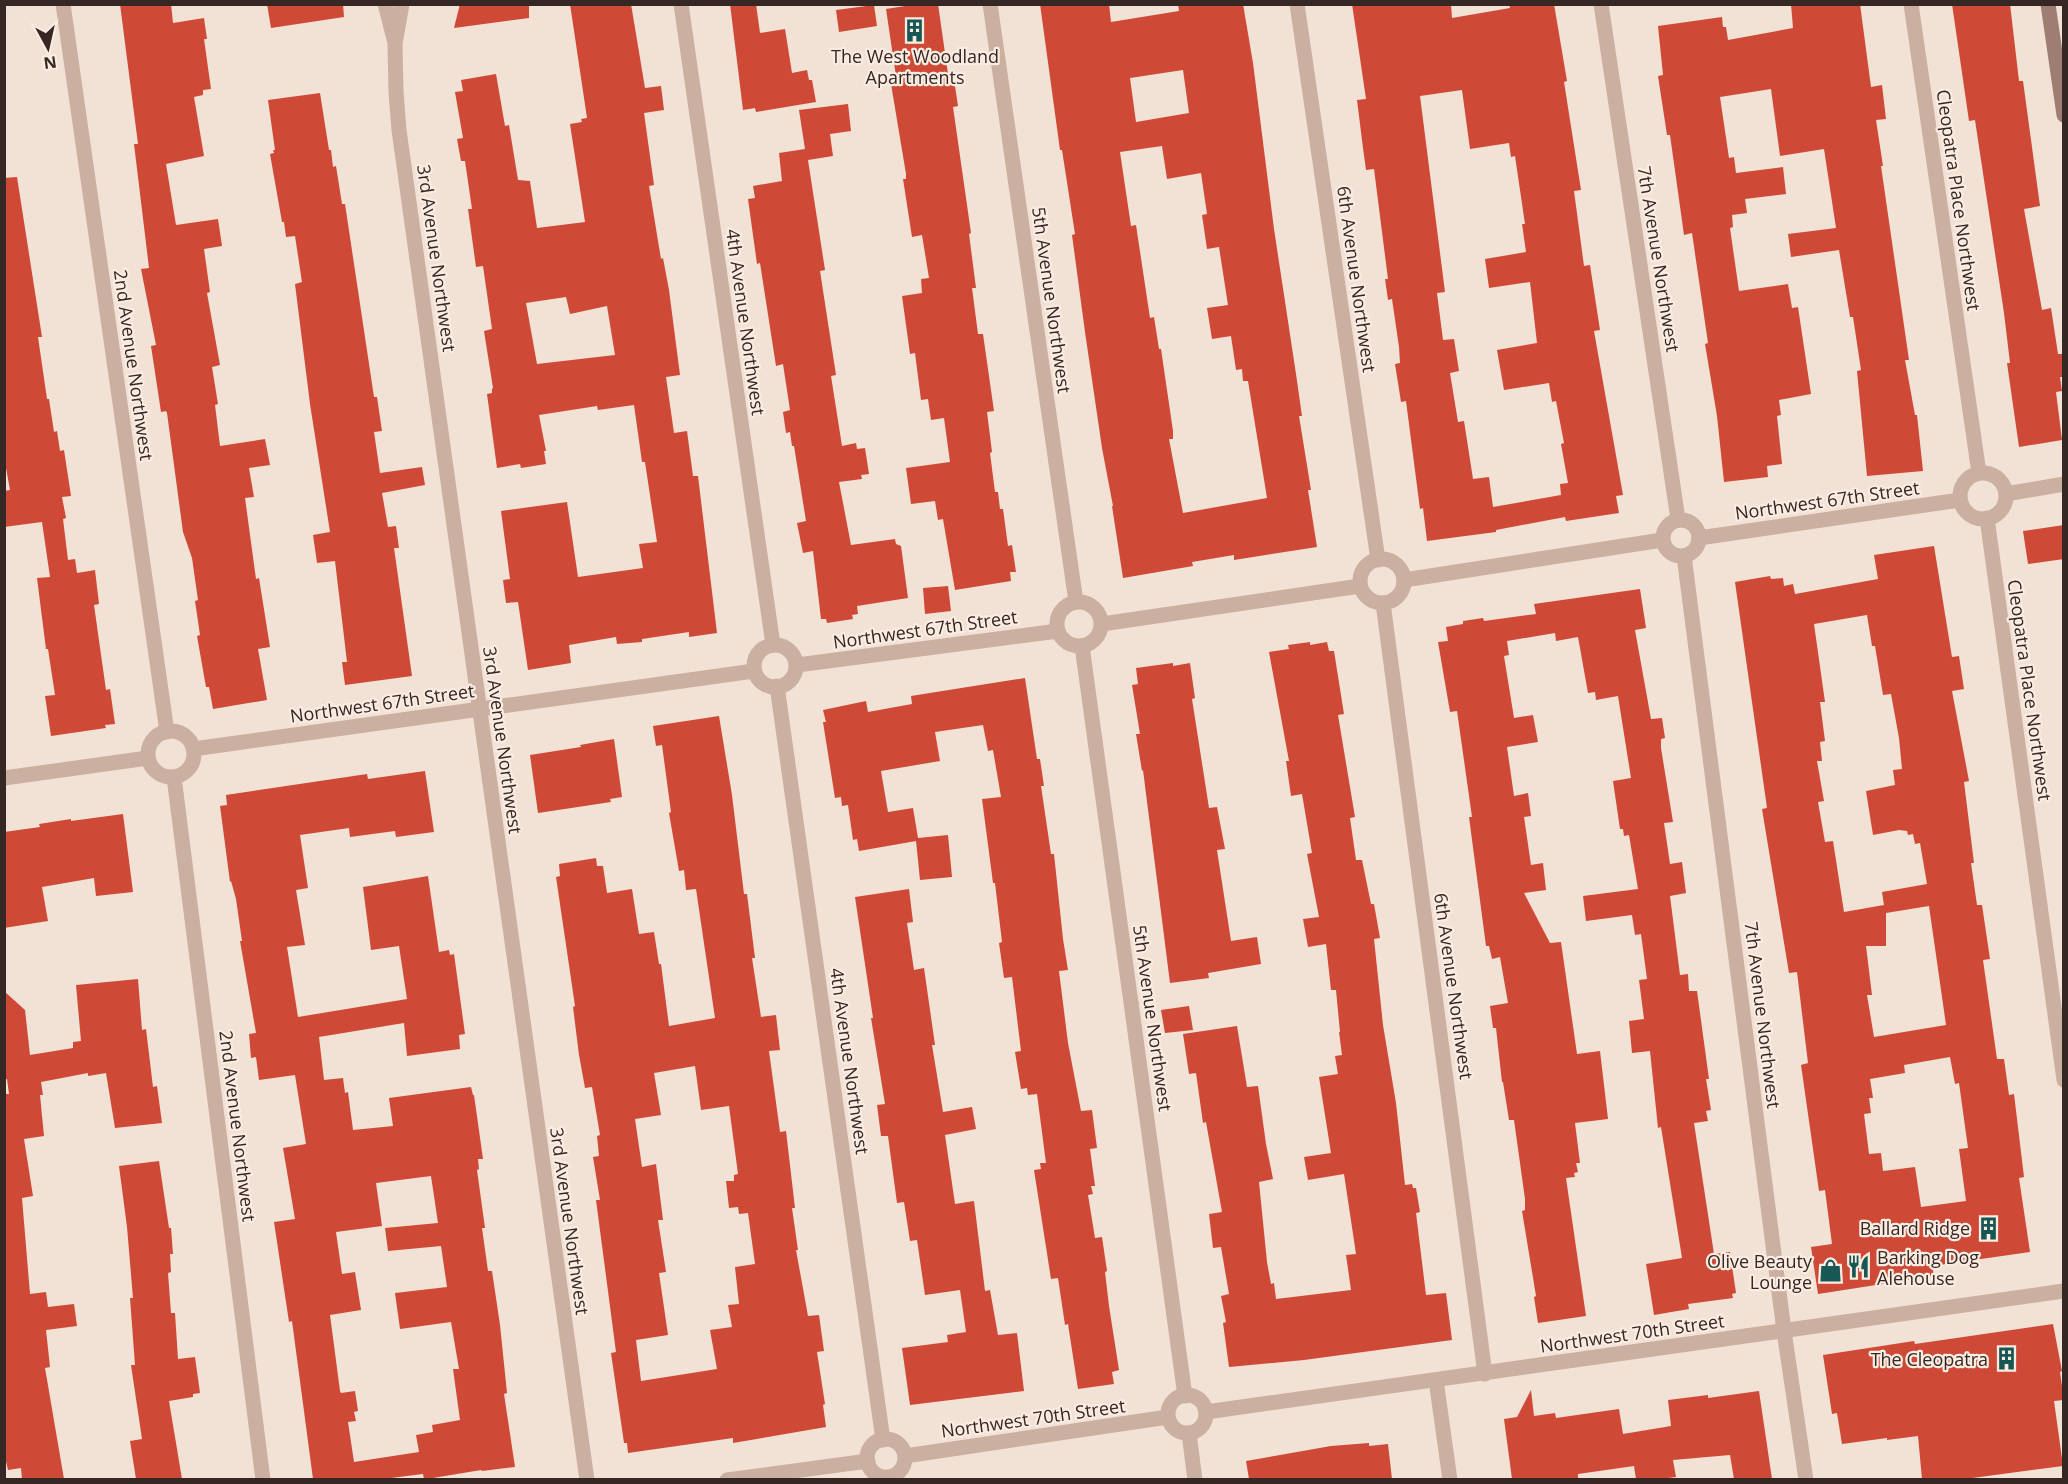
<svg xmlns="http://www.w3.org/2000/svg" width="2068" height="1484" font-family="'Open Sans',sans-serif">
	<rect width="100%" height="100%" fill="#f2e1d5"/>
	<g fill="#cf4937" fill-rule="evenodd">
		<polygon points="120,4 171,4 173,23 204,18 207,39 204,39 211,89 203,90 203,95 194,97 204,156 166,164 176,225 218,219 222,246 204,249 210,292 207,293 220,365 212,367 218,404 215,405 220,446 265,439 270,465 249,468 254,497 245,498 256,579 259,578 270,647 258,649 267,700 213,709 209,687 206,687 197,636 200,635 195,601 198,600 192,558 183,532 167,413 166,411 161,412 151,346 156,345 141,269 149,268 134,144 138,144"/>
		<polygon points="267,4 343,4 344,17 271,28"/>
		<polygon points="460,4 529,4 529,18 454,28"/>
		<path d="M570 4H631L645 88 661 86 664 110 644 113 654 185 649 186 661 259 663 258 669 290 680 375 666 377 674 433 687 431 693 476H698L717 633 689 637V632L642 639V642L617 644 616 637 569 645 571 663 528 670 518 602 506 603 503 580 510 579 501 511 567 502 578 577 643 568 639 544 657 542 645 462H642L634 405 598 410 597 406 539 415 546 451H544L546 464 521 468 520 464 497 468 487 394 492 393V389L493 388 484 331 492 329 483 266 476 267 468 209H472L465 161H461L457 139 463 138 455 92 463 91 461 80 496 74 505 126 509 125 518 180 530 181 537 228 585 222 570 124 582 122 581 119 587 118ZM566 297 570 314 607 306 615 355 537 364 526 303Z"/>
		<polygon points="730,4 756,4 760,33 785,29 792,73 807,70 809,80 812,80 816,102 756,112 755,108 743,110"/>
		<polygon points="918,4 938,4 948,74 953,73 958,106 953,107 971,233 969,234 976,288 972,288 978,334 983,334 994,411 987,412 992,452 990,453 995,492 998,492 1000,509 1003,509 1008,546 1012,545 1016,572 1010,572 1011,581 955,590 943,519 938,520 935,501 911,504 906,468 950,462 944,418 931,420 928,399 921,400 915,353 910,354 902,296 922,293 921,279 929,278 922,235 912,237 903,179 906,179 906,174 891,84 897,83 886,9"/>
		<path d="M1040 4H1109L1111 22 1179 11 1178 4H1243L1253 63 1274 229 1296 374 1302 416H1299L1311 490H1308L1317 547 1234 560V555L1192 562 1193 566 1123 578 1112 506H1113L1102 448 1085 332 1072 235 1075 234 1062 150H1060ZM1183 70 1189 113 1136 122 1130 78ZM1162 146 1167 179 1201 173 1207 214 1202 215 1207 249 1219 247 1228 305 1207 308 1212 339 1231 336 1236 370 1242 369 1243 381H1248L1267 498 1183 513 1169 439H1173V431L1161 349H1159L1154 317 1150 318 1136 225 1131 226 1120 152Z"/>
		<path d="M1352 4H1451L1452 18 1510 8 1509 4H1554L1567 81 1564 82 1581 190 1574 191 1584 266 1590 265 1600 330 1594 331 1623 495 1616 496 1619 513 1566 521 1565 517 1496 530V532L1427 541 1423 508 1420 509 1406 401 1401 402 1395 364 1400 363 1399 347 1392 299 1388 300 1385 279H1388L1374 169 1366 170 1363 148 1357 100 1366 99ZM1462 90 1470 149 1509 143 1511 157 1515 156 1525 224H1522L1526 252 1485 259 1489 288 1530 282 1537 343 1497 350 1504 390 1549 383 1552 402 1556 401 1564 443 1561 444 1568 483 1560 484 1561 495 1493 507 1489 477 1473 479 1464 421 1458 422 1450 373 1459 371 1454 339 1443 340 1437 293 1445 292 1420 96Z"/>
		<polygon points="1791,4 1860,4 1871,87 1882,85 1886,119 1876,120 1883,166 1881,166 1909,360 1905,360 1915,415 1917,415 1923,471 1867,476 1857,371 1861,370 1853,317 1850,317 1839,250 1791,257 1788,234 1836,228 1824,149 1780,156 1771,89 1720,97 1729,158 1734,157 1736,173 1783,167 1786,194 1745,199 1747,213 1732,215 1733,227 1730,228 1739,291 1788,284 1792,308 1798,307 1811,394 1779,400 1781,415 1777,416 1782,464 1767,466 1768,477 1724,482 1717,416 1705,344 1708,343 1692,233 1684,235 1670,135 1667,135 1658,76 1663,75 1658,26 1722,17 1723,27 1726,27 1728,40 1793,28"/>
		<polygon points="1952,4 2010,4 2019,81 2023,81 2040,206 2024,209 2042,310 2051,308 2058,354 2064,354 2063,377 2060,377 2062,391 2056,392 2062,440 2019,447 2007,363 2010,363 2004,313 1975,120 1969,121"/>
		<polygon points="874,5 877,26 839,32 836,10"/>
		<polygon points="320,93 329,150 331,150 333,167 336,166 342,204 345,204 374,397 377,397 382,431 374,432 380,473 422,467 425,485 382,493 388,527 396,526 399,548 394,548 412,676 345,685 342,662 347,662 335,561 317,563 313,535 330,532 310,404 295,284 302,282 295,236 286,237 284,222 282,222 270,154 274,153 273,150 275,150 268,100"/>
		<polygon points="848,104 851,131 830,134 833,156 808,160 825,270 820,271 836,375 831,376 842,446 856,443 857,449 865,448 869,474 861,475 862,479 839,482 851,545 895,539 896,544 901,546 908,598 857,606 858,614 852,615 853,619 827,623 826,619 821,619 813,551 803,553 797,523 806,521 794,446 792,446 790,432 786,433 783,412 790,410 783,364 776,366 760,263 757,264 748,199 755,198 753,186 782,181 779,153 805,149 799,110"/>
		<polygon points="17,177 42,337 38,337 47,399 49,399 54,432 57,431 60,451 64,450 71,496 62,497 66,518 63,519 68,560 75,559 77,573 95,570 99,604 94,605 106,690 110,689 115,724 105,725 106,728 51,736 45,696 55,695 48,649 46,649 37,578 50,577 42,522 4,527 4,491 10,490 4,457 4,178"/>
		<polygon points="2064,525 2064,559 2028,564 2023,531"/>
		<path d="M1934 546 1952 657 1959 656 1964 689 1952 691 1969 781 1964 782 1974 863H1971L1977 905H1982L1990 959 1983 960 1997 1059H2004L2009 1095 2014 1094 2024 1177 2019 1178 2030 1252 1932 1266 1934 1276 1818 1294 1811 1247 1832 1244 1825 1190 1819 1191 1801 1065 1808 1063 1797 972 1789 973 1762 809 1767 808 1735 582 1770 576 1771 579 1783 578 1784 586 1793 584 1795 594 1878 579 1874 555ZM1867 615 1872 646H1875L1883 695 1891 694 1899 738 1902 769 1893 770 1895 785 1866 791 1873 835 1899 830 1907 831 1908 835 1913 834 1915 844 1920 843 1927 884 1882 892 1884 905 1844 912 1833 841 1825 842 1818 802 1824 801 1817 761H1822L1820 742 1825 741 1820 702H1825L1814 624ZM1929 906 1946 1025 1874 1037 1867 995H1872L1866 946H1886V913ZM1950 1057 1955 1084 1959 1083 1968 1148 1959 1149 1966 1201 1921 1207 1915 1167 1883 1171 1881 1153 1869 1154 1864 1114 1871 1113 1869 1098H1873L1870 1079 1905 1073 1904 1065Z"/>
		<polygon points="948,586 951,611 925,614 923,588"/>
		<polygon points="1640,589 1646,628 1635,630 1651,719 1662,718 1665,738 1661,739 1661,748 1673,822 1664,823 1670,864 1682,862 1686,893 1670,896 1680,975 1688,974 1689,991 1697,991 1709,1079 1706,1079 1711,1110 1706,1111 1708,1121 1694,1123 1714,1254 1730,1252 1736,1293 1732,1294 1733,1298 1688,1304 1689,1309 1654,1315 1646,1264 1682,1258 1661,1127 1658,1128 1650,1051 1632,1053 1629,1021 1644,1019 1639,980 1647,979 1641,934 1635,935 1632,915 1586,921 1583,896 1638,889 1629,835 1624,836 1623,829 1620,829 1613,781 1631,778 1618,696 1596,700 1595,692 1588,693 1578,637 1556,641 1555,633 1507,641 1509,655 1504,656 1514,718 1533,715 1538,742 1507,747 1514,796 1528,793 1531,816 1524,817 1531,865 1543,863 1546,890 1524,893 1550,943 1561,942 1577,1054 1600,1051 1608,1119 1575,1123 1580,1163 1576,1163 1578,1172 1574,1173 1575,1177 1566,1178 1586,1316 1538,1323 1534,1297 1536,1296 1522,1211 1525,1210 1525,1199 1514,1120 1509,1120 1503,1082 1502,1082 1496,1028 1493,1028 1490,1006 1508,1003 1500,957 1492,959 1489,946 1486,946 1469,817 1472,817 1457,711 1450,712 1438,642 1448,641 1446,627 1463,624 1463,621 1483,618 1484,621 1536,614 1534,604"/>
		<polygon points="1310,642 1310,645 1327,642 1329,651 1334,651 1344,714 1338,715 1355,817 1350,818 1356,860 1362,860 1371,904 1374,904 1380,938 1374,939 1383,1025 1396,1103 1405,1185 1412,1184 1413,1188 1416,1188 1420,1212 1416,1213 1426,1295 1446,1293 1452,1340 1304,1360 1229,1367 1223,1323 1226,1322 1221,1296 1229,1294 1221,1247 1213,1248 1209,1214 1222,1212 1206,1122 1203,1123 1196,1073 1189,1074 1183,1034 1237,1026 1247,1087 1258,1086 1266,1144 1273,1179 1259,1182 1267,1262 1271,1284 1274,1283 1276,1299 1351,1290 1346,1255 1356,1254 1344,1174 1308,1180 1304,1157 1331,1153 1319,1077 1338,1074 1335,1056 1342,1055 1339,1032 1340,1032 1336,990 1331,990 1326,944 1308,947 1303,919 1319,917 1307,854 1312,853 1302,794 1291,796 1286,761 1289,761 1269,652 1289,649 1288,645"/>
		<polygon points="1173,663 1173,666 1190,663 1195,698 1192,699 1209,808 1217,807 1225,849 1217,850 1231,941 1257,937 1261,964 1208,973 1209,978 1170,983 1143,770 1142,771 1136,734 1140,734 1132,685 1138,684 1136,668"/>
		<polygon points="1025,678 1037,759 1040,759 1044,786 1041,786 1051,854 1054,854 1063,939 1068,970 1059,971 1068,1043 1081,1111 1092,1110 1097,1148 1090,1149 1095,1186 1091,1186 1093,1194 1088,1195 1095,1238 1102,1237 1107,1271 1105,1272 1109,1306 1119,1370 1112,1372 1114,1384 1078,1389 1068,1324 1065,1325 1058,1278 1051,1279 1034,1170 1041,1169 1040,1163 1046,1163 1037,1094 1028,1095 1027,1088 1021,1089 1015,1052 1021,1051 1012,977 1004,978 999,943 1002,942 995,883 993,883 982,799 1001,797 993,750 988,751 983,725 935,732 940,761 881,771 888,812 913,808 918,838 948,835 952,877 920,880 916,841 859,851 857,839 853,840 848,805 842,806 841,797 835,798 823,722 826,722 823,710 866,701 868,712 912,704 911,696"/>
		<path d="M719 716 732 795 744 894H747L755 958H752L761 1017 776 1015 780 1050 769 1051 780 1132 786 1131 795 1208H792L798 1250H796L808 1316 819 1315 824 1351 817 1352 825 1404 823 1405 826 1427 733 1443V1438L628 1453 627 1443H624L611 1353 616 1352 596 1200H600L593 1157 599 1156 597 1136 600 1135 592 1087 585 1088 579 1055 573 1007 575 1006 556 877 560 876 559 864 596 858 597 866H603L607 893 632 889 639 934 654 932 659 964H661L669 1026 715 1018 696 889 686 890 684 870 679 871 669 813 671 812 662 745 656 746 653 726ZM695 1066 701 1110 729 1106 738 1174 734 1175V1181H726L729 1208 738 1207 739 1214 748 1213 755 1264 735 1267 739 1304 728 1305 732 1327 710 1330 717 1369 641 1381 636 1340 668 1335 659 1273 666 1272 658 1220H663L656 1164 642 1167 635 1119 661 1115 654 1073Z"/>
		<polygon points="614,739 622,797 610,799 611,802 538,813 530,755 581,747 580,745"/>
		<path d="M425 771 434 832 396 837 395 831 350 837 349 828 300 835 308 888 296 890 305 945 287 947 298 1017 407 999 399 946 371 950 363 887 428 876 439 952 449 950 450 955 454 954 465 1034 459 1035 460 1049 407 1056 404 1023 319 1037 324 1080 343 1078 345 1093 348 1092 353 1130 393 1126 389 1098 471 1087 473 1095H474L483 1159H478L479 1169 477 1170 485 1228H482L488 1271H492L500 1325 507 1393 504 1394 515 1467 482 1471 481 1470 427 1479H424L423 1474 383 1479H313L292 1321 289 1322 274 1222 295 1219 283 1148 306 1144 295 1075 259 1080 256 1057 251 1058 249 1034 256 1033 240 941H242L236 899 231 881 230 882 220 806 227 805 226 795 367 774 368 779ZM431 1176 438 1223 385 1228 388 1251 441 1246 447 1287 395 1293 400 1329 451 1322 459 1369H453L460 1420 432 1425 433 1432 416 1435 419 1452 354 1462 348 1422 356 1421 354 1412 358 1411 355 1391 341 1393 340 1391 330 1315 361 1310 355 1272 342 1274 336 1232 382 1226 376 1183Z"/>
		<polygon points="123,814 133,892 96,896 94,878 42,887 48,921 4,928 4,832 40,827 39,824 71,819 71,821"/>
		<polygon points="909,889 913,922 907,923 914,970 924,968 935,1045 932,1045 943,1112 972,1107 976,1129 945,1135 955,1204 974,1201 985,1291 990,1290 998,1335 1017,1333 1024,1391 910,1405 902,1348 948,1342 947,1335 966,1332 960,1290 925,1295 917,1240 910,1241 904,1202 897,1203 888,1136 881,1136 877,1105 885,1104 871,1018 873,1018 855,897"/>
		<polygon points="138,979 142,1030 146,1029 153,1087 157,1086 162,1123 115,1128 106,1073 88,1076 88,1073 41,1082 43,1095 40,1095 44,1136 24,1139 33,1196 22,1198 30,1294 46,1292 48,1307 74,1304 77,1326 46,1330 50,1367 45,1368 64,1479 22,1479 21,1468 8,1470 4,1453 4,1094 9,1094 7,1079 4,1080 4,991 25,1010 30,1055 73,1048 73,1042 81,1041 76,985"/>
		<polygon points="1189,1006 1193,1030 1165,1033 1161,1010"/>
		<polygon points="159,1161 169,1228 171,1228 173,1254 170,1254 171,1272 168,1273 171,1313 175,1313 178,1359 195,1357 200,1393 193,1394 193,1397 169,1401 182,1479 136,1479 130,1441 142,1439 131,1365 135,1365 130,1298 133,1298 127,1227 119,1166"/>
		<polygon points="2053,1324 2062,1371 2060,1372 2064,1400 2054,1401 2063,1466 1965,1479 1922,1479 1918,1436 1887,1440 1887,1438 1842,1444 1837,1413 1832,1414 1823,1355 1914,1341 1915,1344"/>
		<polygon points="1531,1390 1534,1416 1555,1413 1556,1418 1619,1409 1623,1434 1671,1426 1668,1400 1708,1395 1708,1398 1759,1391 1772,1479 1734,1479 1730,1455 1673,1460 1676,1477 1660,1479 1636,1479 1634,1466 1578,1474 1578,1479 1512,1479 1504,1419 1517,1417"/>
		<polygon points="1369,1443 1369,1446 1388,1444 1392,1479 1249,1479 1246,1461 1331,1446"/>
	</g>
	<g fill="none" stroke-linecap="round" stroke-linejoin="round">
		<g stroke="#cbafa1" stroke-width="15">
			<polyline points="63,4 167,732"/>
			<polyline points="681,4 773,645"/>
			<polyline points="990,4 1076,602"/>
			<polyline points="1297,4 1378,560"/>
			<polyline points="1601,4 1678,519"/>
			<polyline points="1911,4 1979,473"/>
			<circle cx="1983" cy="496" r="23"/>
			<polyline points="2006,494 2064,484"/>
			<polyline points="1987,518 2064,1080"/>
			<circle cx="1681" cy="538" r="18"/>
			<polyline points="1699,538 1960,500"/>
			<polyline points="1684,556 1784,1331 1806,1480"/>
			<circle cx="1382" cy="581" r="22"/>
			<polyline points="1404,580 1662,540"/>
			<circle cx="1079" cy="624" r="22"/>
			<polyline points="1383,603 1485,1374"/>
			<polyline points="1102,624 1360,586"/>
			<circle cx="775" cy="666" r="21"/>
			<polyline points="1082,646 1185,1396"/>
			<polyline points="797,665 1058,631"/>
			<polyline points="777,686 883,1440"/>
			<circle cx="171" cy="754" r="23"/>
			<polyline points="193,749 754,671"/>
			<polyline points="174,777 263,1480"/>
			<polyline points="4,778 148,758"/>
			<polyline points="1436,1380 1450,1480"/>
			<circle cx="1187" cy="1414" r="19"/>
			<polyline points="1206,1412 2064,1291"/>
			<polyline points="1189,1433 1195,1480"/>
			<circle cx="886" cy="1458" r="19"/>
			<polyline points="905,1456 1168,1417"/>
			<polyline points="727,1480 868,1461"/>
		</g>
		<g stroke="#cbafa1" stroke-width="15">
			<polyline points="385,4 394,39"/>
			<polyline points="402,4 395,44 396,92 399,130 587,1480"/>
		</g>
		<polyline stroke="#9e7d72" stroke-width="15" points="2048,4 2064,115"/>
	</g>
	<defs>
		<symbol id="building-bare" viewBox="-9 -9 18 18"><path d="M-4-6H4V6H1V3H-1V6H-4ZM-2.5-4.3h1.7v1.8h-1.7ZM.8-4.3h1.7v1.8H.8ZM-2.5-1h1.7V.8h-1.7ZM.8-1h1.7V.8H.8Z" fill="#175854" stroke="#faece1" stroke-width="2.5" paint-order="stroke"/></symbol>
		<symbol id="restaurant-bare" viewBox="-9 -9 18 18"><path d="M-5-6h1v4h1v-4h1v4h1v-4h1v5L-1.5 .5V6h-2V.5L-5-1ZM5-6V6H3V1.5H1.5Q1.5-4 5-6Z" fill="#175854" stroke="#faece1" stroke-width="2.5" paint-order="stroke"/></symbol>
		<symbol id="shop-bare" viewBox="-9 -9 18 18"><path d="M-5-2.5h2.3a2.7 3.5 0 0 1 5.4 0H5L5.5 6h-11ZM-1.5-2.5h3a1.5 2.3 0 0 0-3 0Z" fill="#175854" stroke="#faece1" stroke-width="2.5" paint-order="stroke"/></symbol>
	</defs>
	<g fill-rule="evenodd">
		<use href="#building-bare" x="898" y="14" width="33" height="33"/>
		<use href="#building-bare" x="1972" y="1212" width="33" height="33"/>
		<use href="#restaurant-bare" x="1842" y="1250" width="33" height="33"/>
		<use href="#shop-bare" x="1814" y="1254" width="33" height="33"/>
		<use href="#building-bare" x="1990" y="1342" width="33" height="33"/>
	</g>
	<g text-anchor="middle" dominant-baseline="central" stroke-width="4.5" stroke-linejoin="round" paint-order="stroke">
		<g font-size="18" fill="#342724" stroke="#faece1" text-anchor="end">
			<text x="915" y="56" text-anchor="middle">The West Woodland<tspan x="915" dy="21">Apartments</tspan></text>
			<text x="1970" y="1228">Ballard Ridge</text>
			<text x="1877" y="1257" text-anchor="start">Barking Dog<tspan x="1877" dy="21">Alehouse</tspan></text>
			<text x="1812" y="1261">Olive Beauty<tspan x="1812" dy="21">Lounge</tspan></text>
			<text x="1988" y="1359">The Cleopatra</text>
		</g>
		<g font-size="18" fill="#342724" stroke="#faece1">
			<text transform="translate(1959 200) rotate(82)">Cleopatra Place Northwest</text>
			<text transform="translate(437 258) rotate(82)">3rd Avenue Northwest</text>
			<text transform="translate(1659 259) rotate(81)">7th Avenue Northwest</text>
			<text transform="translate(1357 279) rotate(82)">6th Avenue Northwest</text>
			<text transform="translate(1052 300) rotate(82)">5th Avenue Northwest</text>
			<text transform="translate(746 322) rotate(82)">4th Avenue Northwest</text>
			<text transform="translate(134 365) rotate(82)">2nd Avenue Northwest</text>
			<text transform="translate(1827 500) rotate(-8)">Northwest 67th Street</text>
			<text transform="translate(925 629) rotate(-8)">Northwest 67th Street</text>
			<text transform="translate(2030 690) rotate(82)">Cleopatra Place Northwest</text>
			<text transform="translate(382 703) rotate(-8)">Northwest 67th Street</text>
			<text transform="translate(503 740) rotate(82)">3rd Avenue Northwest</text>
			<text transform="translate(1454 986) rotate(82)">6th Avenue Northwest</text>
			<text transform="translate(1763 1015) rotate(83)">7th Avenue Northwest</text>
			<text transform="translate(1153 1018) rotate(82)">5th Avenue Northwest</text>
			<text transform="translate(850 1061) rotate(82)">4th Avenue Northwest</text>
			<text transform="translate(238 1126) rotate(83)">2nd Avenue Northwest</text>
			<text transform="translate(570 1221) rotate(82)">3rd Avenue Northwest</text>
			<text transform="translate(1632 1333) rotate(-8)">Northwest 70th Street</text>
			<text transform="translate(1033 1418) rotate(-8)">Northwest 70th Street</text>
		</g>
	</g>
	<rect width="2068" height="1484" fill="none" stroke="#342724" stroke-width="12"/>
	<g transform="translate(48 48) rotate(172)" stroke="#faece1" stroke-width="4.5" paint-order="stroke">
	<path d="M0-4.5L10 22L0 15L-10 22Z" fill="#342724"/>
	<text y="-9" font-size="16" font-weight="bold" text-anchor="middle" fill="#342724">N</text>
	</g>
</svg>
